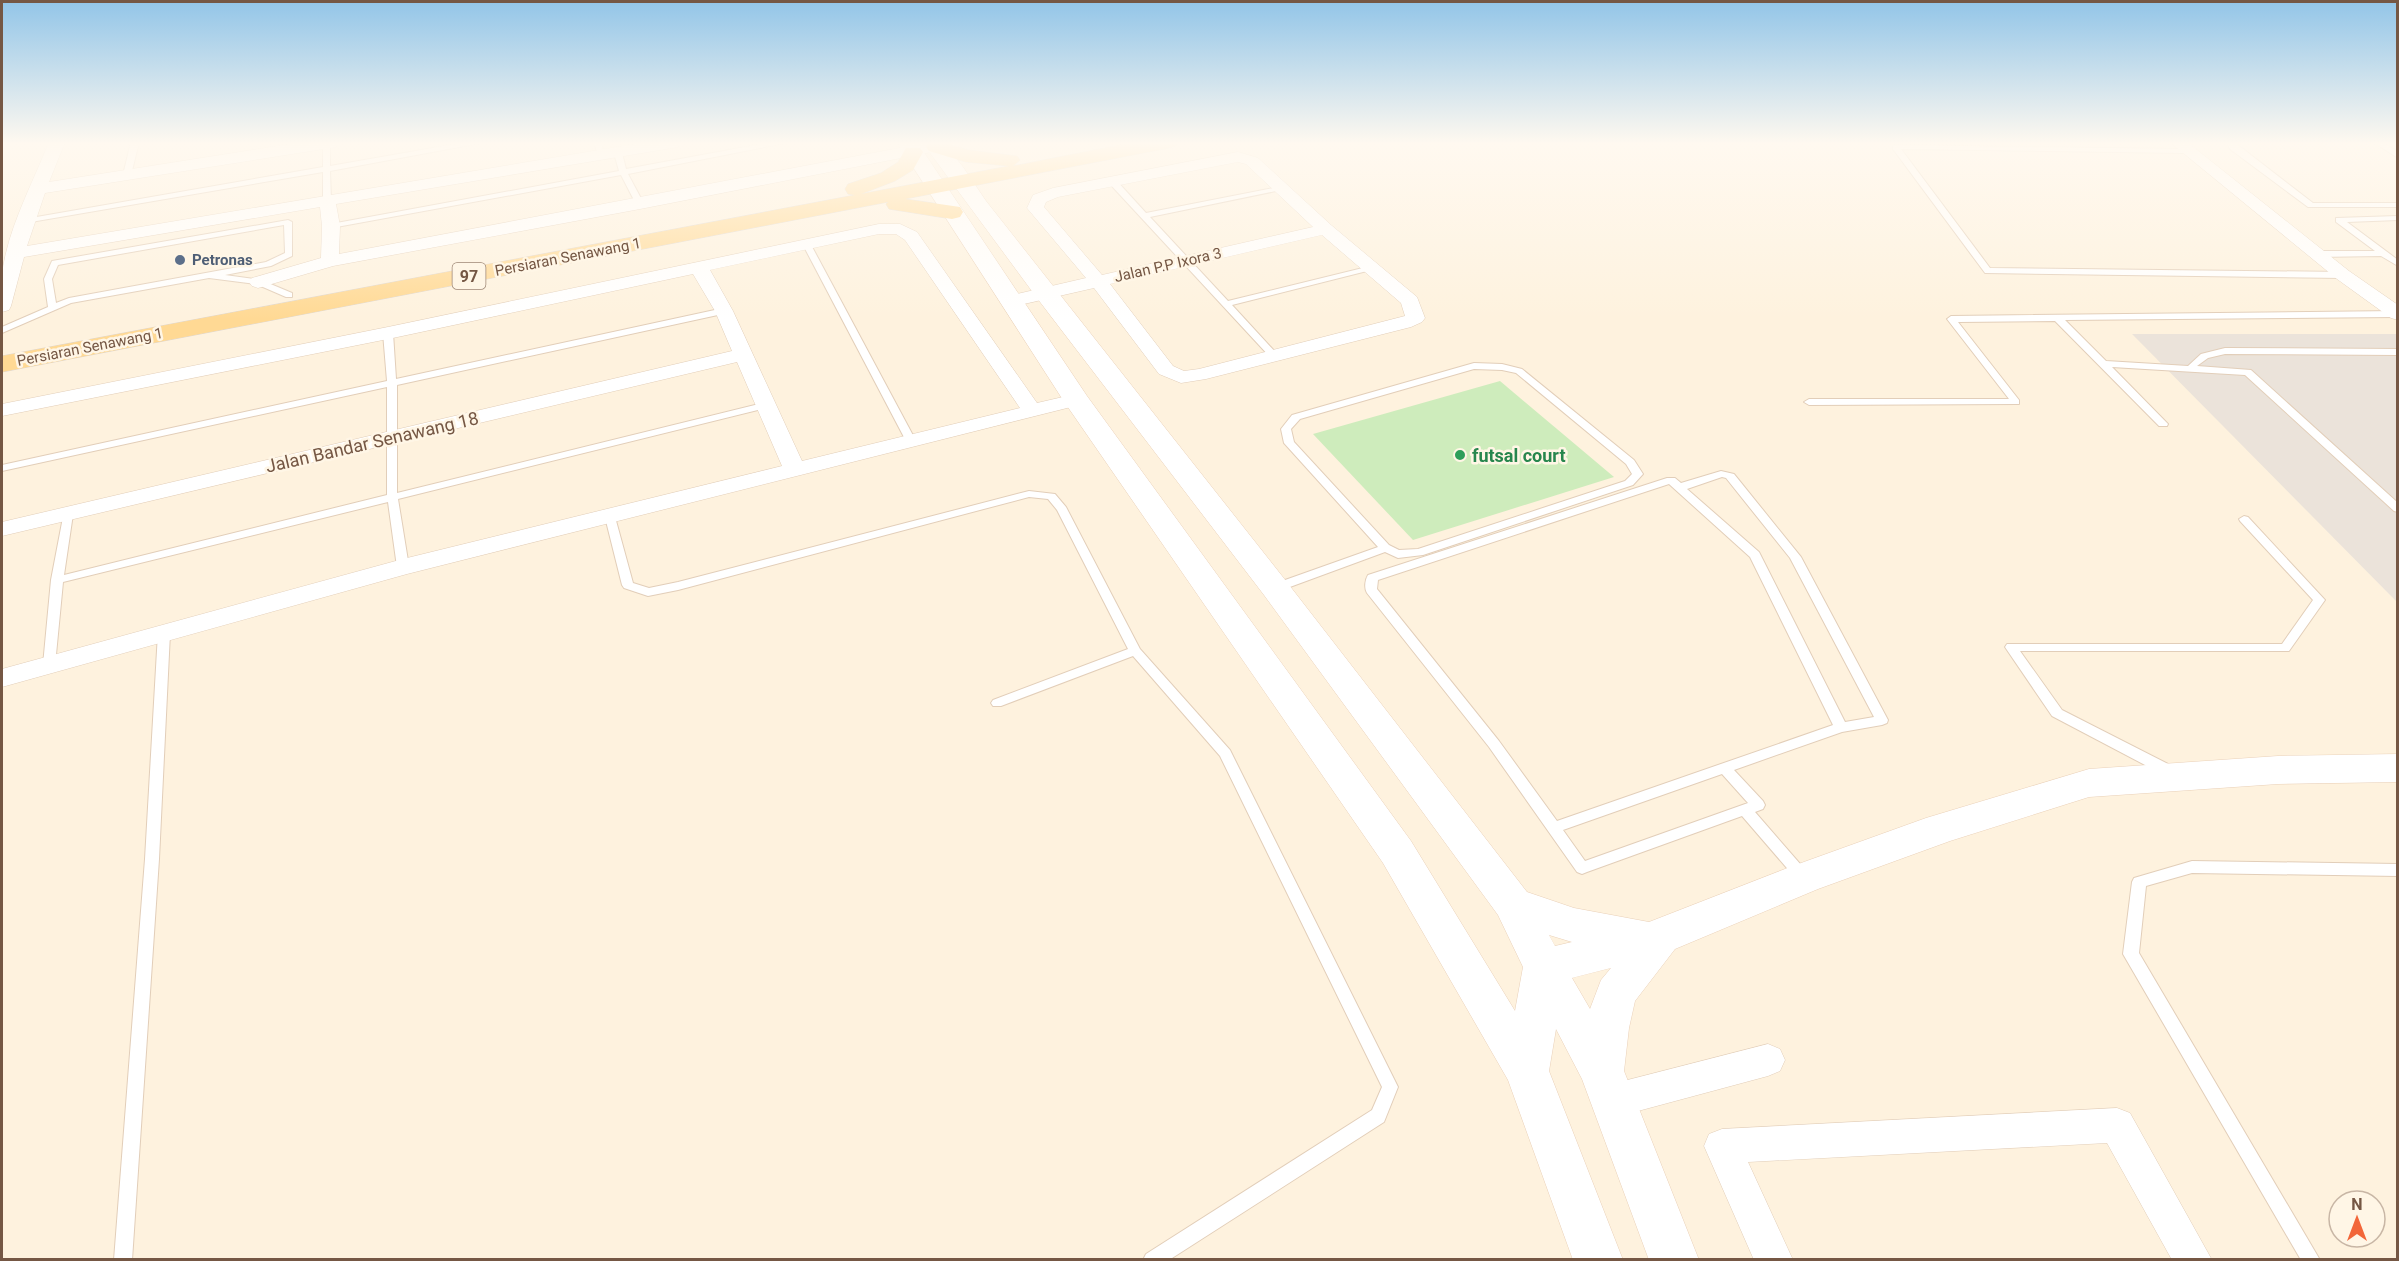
<svg xmlns="http://www.w3.org/2000/svg" width="2399" height="1261" font-family="Roboto,sans-serif">
	<rect width="100%" height="100%" fill="#fef2de"/>
	<polygon fill="#ebe3da" points="2132,334 2397,334 2397,602"/>
	<polygon fill="#ceecbc" points="1500,381 1614,477 1413,540 1313,434"/>
	<g fill="none" stroke-linecap="round" stroke-linejoin="round">
		<defs>
			<g id="lane">
				<polygon points="131,142 139,142 131,175 127,177 123,175"/>
				<polygon points="323,142 330,144 330,166 467,142 486,142 330,171 331,201 327,203 323,201 323,172 25,223 21,221 25,219 323,167"/>
				<polygon points="594,142 601,142 605,158 599,158"/>
				<polygon points="772,142 790,142 628,174 644,204 640,206 636,204 621,175 331,228 327,226 331,224 619,171 614,153 618,151 622,153 626,169"/>
				<polygon points="2227,142 2234,142 2313,203 2398,203 2398,207 2308,207 2230,149"/>
				<polygon points="2373,142 2382,142 2398,152 2398,158"/>
				<polygon points="1893,145 2185,149 2189,151 2185,153 1901,149 1990,268 2343,272 2347,275 2343,278 1985,273 1893,149"/>
				<polygon points="1109,179 1115,179 1146,213 1284,186 1285,188 1281,190 1150,217 1228,301 1371,266 1375,269 1232,305 1279,356 1277,358 1271,358 1109,183"/>
				<polygon points="2398,216 2398,220 2347,222 2398,260 2398,266 2381,256 2317,257 2313,254 2317,251 2375,251 2336,222 2336,218"/>
				<path d="M288 220 292 222V256L271 266 225 275 261 280 292 293V297H286L256 284 209 278 71 303 2 333V327L48 307 44 279 52 261ZM284 225 285 253 266 262 69 298 56 303 52 279 58 265Z"/>
				<polygon points="803,241 810,243 916,441 915,443 907,443 906,441 802,243"/>
				<polygon points="724,308 727,309 727,313 397,385 397,493 767,402 772,405 770,407 398,499 409,567 403,571 397,567 388,502 63,582 55,665 49,669 43,665 51,580 64,512 68,511 73,514 64,575 387,495 387,387 2,471 2,465 387,381 383,333 388,330 393,333 396,379"/>
				<polygon points="2397,311 2397,317 2065,320 2106,361 2188,366 2201,354 2225,348 2398,349 2398,355 2225,354 2208,358 2197,366 2251,370 2398,503 2398,512 2394,511 2245,375 2112,367 2168,424 2167,426 2159,426 2055,321 1958,322 2019,400 2019,404 1809,405 1804,402 1809,399 2009,399 1947,319 1951,316"/>
				<path d="M1474 363 1502 364 1522 369 1634 460 1643 474 1633 485 1423 555 1398 558 1385 552 1279 591H1271L1269 588 1271 585 1378 547 1284 443 1281 429 1292 415ZM1474 369 1502 370 1516 373 1626 464 1632 474 1625 481 1418 549 1399 550 1389 545 1294 442 1291 429 1300 419Z"/>
				<path d="M1721 471 1734 474 1801 557 1888 720 1887 723 1882 725 1842 732 1734 770 1763 801 1765 805 1763 809 1755 812 1808 873 1810 877 1808 881 1803 883 1798 881 1742 816 1587 872 1582 874 1577 872 1489 747 1367 593C1364 588 1365 580 1368 575L1667 478H1675L1681 483ZM1722 477 1726 478 1790 558 1874 717 1845 722 1759 552 1687 489ZM1669 484 1750 557 1833 725 1557 821 1499 741 1377 589 1378 580ZM1722 774 1748 803 1585 861 1563 830Z"/>
				<polygon points="1029,491 1055,494 1066,507 1140,649 1230,750 1398,1087 1384,1122 1169,1260 1143,1260 1146,1254 1372,1110 1382,1087 1220,756 1133,656 1001,706 993,706 991,703 993,700 1128,649 1057,510 1048,499 1029,497 678,590 648,596 624,588 622,585 605,517 610,514 615,517 633,583 649,588 678,582"/>
				<polygon points="2244,516 2248,517 2325,600 2289,651 2020,651 2062,710 2174,767 2176,771 2174,775 2164,775 2052,716 2007,650 2005,647 2007,644 2282,644 2313,600 2240,521 2239,519"/>
				<polygon points="164,629 170,633 159,859 132,1260 114,1260 145,859 158,633"/>
				<polygon points="2192,861 2398,864 2398,876 2192,873 2146,886 2139,953 2320,1260 2301,1260 2123,954 2132,882 2134,878"/>
			</g>
			<g id="street">
				<path d="M49 142H65L49 182 303 142H343L336 147 45 193 27 246 647 142H685L678 147 336 204 340 226 339 254 931 142H964L957 147 640 209 333 266 258 288 252 286 249 282 252 278 321 258 322 226 320 207 24 257 11 306 9 310 2 312C2 299 0 286 2 274 8 228 32 185 49 142Z"/>
				<polygon points="2170,142 2187,142 2349,271 2398,305 2398,320 2391,318 2337,279"/>
				<path d="M1238 152 1258 158 1331 225 1417 297 1425 318 1422 322 1411 327 1206 379 1181 383 1159 374 1094 288 1011 307 1004 305 1002 301 1004 297 1086 278 1027 208 1033 195 1053 188ZM1238 162 1246 164 1313 227 1102 275 1044 207 1046 202 1058 197ZM1322 235 1401 303 1405 316 1199 369 1184 371 1173 366 1110 284Z"/>
				<path d="M879 224H900L917 232 1037 403 1076 394 1083 396 1086 400 1083 404 407 574 2 687V669L403 559 782 466 737 362 2 536V522L732 351 715 311 693 274 388 339 2 416V404L388 327ZM879 234H896L905 240 1020 408 802 461 733 311 710 270Z"/>
				<polygon points="1768,1044 1780,1049 1785,1060 1780,1071 1768,1076 1612,1118 1600,1113 1594,1101 1600,1089 1612,1084"/>
				<polygon points="2117,1108 2130,1113 2212,1260 2172,1260 2107,1143 1748,1162 1793,1260 1754,1260 1704,1146 1709,1134 1722,1129"/>
			</g>
			<path id="secondary" d="M897 142H917L1087 396 1411 841 1515 1011 1523 967 1498 915 1264 595 1037 298 922 142H943L963 167 986 201 1286 581 1527 892 1574 908 1649 922 1790 867 1926 818 2089 769 2278 756 2398 754V782L2278 784 2089 797 1950 841 1818 889 1675 949 1635 1001 1629 1028 1624 1071 1699 1260H1649L1582 1079 1556 1029 1549 1071 1623 1260H1573L1508 1080 1383 863 1063 400ZM1549 935 1572 942 1555 946ZM1611 968 1601 980 1590 1009 1572 978Z"/>
			<polygon id="primary" points="942,142 968,150 1017,156 1020,160 1013,166 1135,142 1179,142 1176,146 1169,148 905,199 960,207 963,212 960,217 952,219 889,209 886,204 888,202 2,372 2,356 855,195 848,194 845,189 848,184 881,173 898,162 906,148 920,148 923,152 913,170 895,181 861,194 1009,166 966,162 929,151 926,147 929,143"/>
		</defs>
		<use href="#lane" stroke="#e2ceb9" stroke-width="2"/>
		<use href="#street" stroke="#e2ceb9" stroke-width="1"/>
		<use href="#secondary" stroke="#ead1b9" stroke-width="1"/>
		<use href="#primary" stroke="#ded7d2" stroke-width="1"/>
		<use href="#lane" fill="#fff" fill-rule="evenodd"/>
		<use href="#street" fill="#fff" fill-rule="evenodd"/>
		<use href="#secondary" fill="#fff" fill-rule="evenodd"/>
		<use href="#primary" fill="#ffd994" fill-rule="evenodd"/>
	</g>
	<linearGradient id="sky" x2="0" y2="1"><stop stop-color="#92c5e8"/><stop offset="0.45" stop-color="#fff9f0"/><stop offset="1" stop-color="#fff9f0" stop-opacity="0"/></linearGradient>
	<rect width="2399" height="319" fill="url(#sky)"/>
	<circle fill="#5c6f8a" stroke="#fff6e6" stroke-width="2" cx="180" cy="260" r="6"/>
	<circle fill="#2e9e5b" stroke="#fff6e6" stroke-width="2" cx="1460" cy="455" r="6"/>
	<g text-anchor="middle" dominant-baseline="central" stroke-width="5" stroke-linejoin="round" paint-order="stroke">
		<g font-size="15" fill="#755744" stroke="#fff6e6">
			<text transform="translate(568 257) rotate(-11)">Persiaran Senawang 1</text>
			<text transform="translate(1168 265) rotate(-13)">Jalan P.P Ixora 3</text>
			<text transform="translate(90 347) rotate(-11)">Persiaran Senawang 1</text>
		</g>
		<g font-size="15" font-weight="bold" fill="#4e5e75" stroke="#fff6e6" text-anchor="start">
			<text x="192" y="260">Petronas</text>
		</g>
		<rect fill="#fff6e6" stroke="#9e8775" stroke-width="1.5" x="452.5" y="263" width="33" height="26" rx="4.5"/>
		<g font-size="16" font-weight="bold" fill="#755744">
			<text x="469" y="276">97</text>
		</g>
		<g font-size="18" fill="#755744" stroke="#fff6e6">
			<text transform="translate(372 442) rotate(-13)">Jalan Bandar Senawang 18</text>
		</g>
		<g font-size="18" font-weight="bold" fill="#27864d" stroke="#fff6e6" text-anchor="start">
			<text x="1472" y="455">futsal court</text>
		</g>
	</g>
	<rect width="2399" height="1261" fill="none" stroke="#755744" stroke-width="6"/>
	<g transform="translate(2357 1219)"><circle r="28" fill="#fff6e6" stroke="#c8b6a5" stroke-width="1.5"/>
	<path d="M0-4.5L10 22L0 15L-10 22Z" fill="#f26639"/>
	<text y="-9" font-size="16" font-weight="bold" text-anchor="middle" fill="#755744">N</text>
	</g>
</svg>
